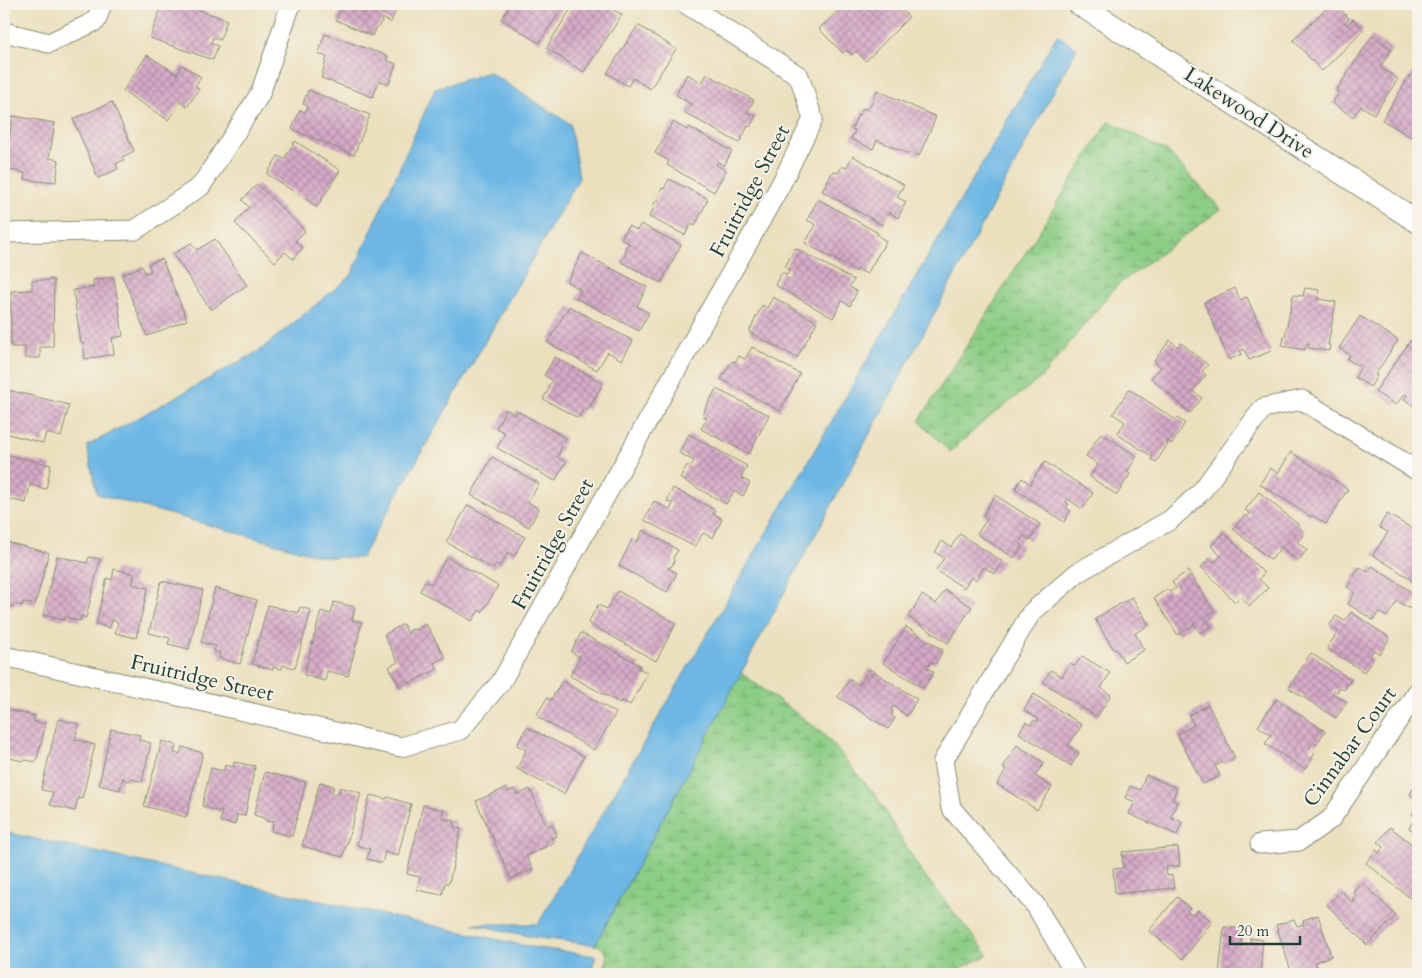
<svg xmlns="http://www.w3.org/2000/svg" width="1422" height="978" font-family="Cardo,serif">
	<defs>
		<pattern id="wetland-marsh" width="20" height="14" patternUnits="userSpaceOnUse" patternTransform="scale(1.25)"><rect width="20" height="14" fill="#8dce86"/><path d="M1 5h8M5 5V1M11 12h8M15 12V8" fill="none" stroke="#73a86e"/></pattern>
		<pattern id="building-cross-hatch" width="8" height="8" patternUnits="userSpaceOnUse" patternTransform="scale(1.25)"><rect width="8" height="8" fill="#d7aac8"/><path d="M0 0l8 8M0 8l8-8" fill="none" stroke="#ae8ca3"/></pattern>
	</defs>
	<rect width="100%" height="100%" fill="#f7f3e8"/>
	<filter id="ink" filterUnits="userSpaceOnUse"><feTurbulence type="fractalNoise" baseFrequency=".02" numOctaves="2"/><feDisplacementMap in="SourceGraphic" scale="10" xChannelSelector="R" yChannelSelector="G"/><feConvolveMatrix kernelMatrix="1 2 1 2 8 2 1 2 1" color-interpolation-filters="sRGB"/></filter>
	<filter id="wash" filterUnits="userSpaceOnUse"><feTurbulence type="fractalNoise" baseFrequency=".0096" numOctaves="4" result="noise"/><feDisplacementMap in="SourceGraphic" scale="20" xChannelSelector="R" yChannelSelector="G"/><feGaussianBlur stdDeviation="1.12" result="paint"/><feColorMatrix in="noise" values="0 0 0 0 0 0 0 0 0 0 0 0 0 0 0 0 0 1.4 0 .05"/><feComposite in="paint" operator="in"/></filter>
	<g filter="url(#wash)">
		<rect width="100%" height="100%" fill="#ebe0bd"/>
		<g fill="url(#wetland-marsh)" stroke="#56865d">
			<polygon points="1109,121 1168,152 1221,209 1116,286 1041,378 988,418 950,452 919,421"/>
			<polygon points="741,673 822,732 876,796 920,870 988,955 949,974 602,974 607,960 607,954 600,946 595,945"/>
		</g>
		<g fill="#6cb7e5" stroke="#467a8c">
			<polygon points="1057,35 1077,48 595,945 532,937 473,924 538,924"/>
			<polygon points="489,72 570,124 579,178 361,558 324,557 97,494 87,446 259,351 351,276 435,89"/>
			<polygon points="4,832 531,947 596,956 590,974 4,974"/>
		</g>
		<g id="blocks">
			<g fill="url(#building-cross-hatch)">
				<polygon points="162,4 182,4 227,20 220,40 213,37 211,43 218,46 213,60 150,38"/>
				<polygon points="338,4 388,4 397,8 391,22 381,18 382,21 379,26 376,28 372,36 336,20 341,8 337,6"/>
				<polygon points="511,4 565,4 539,43 501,19"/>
				<polygon points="574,4 596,4 595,6 598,8 601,4 605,4 622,15 584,72 546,48"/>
				<polygon points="845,4 905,4 901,9 909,17 866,61 856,51 852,55 846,50 843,53 819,29"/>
				<polygon points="1331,4 1335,4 1349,18 1345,23 1347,25 1353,19 1364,30 1322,71 1293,40"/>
				<polygon points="638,25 676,49 650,89 633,78 628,86 607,73"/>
				<polygon points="325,34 388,56 386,60 396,64 389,84 379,81 373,97 321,78 327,57 318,54"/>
				<polygon points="1372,36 1392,49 1380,67 1398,79 1374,114 1361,106 1353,117 1332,103 1339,93 1336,91"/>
				<polygon points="147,55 177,74 182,65 201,77 195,86 199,89 187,107 180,102 168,120 123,91"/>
				<polygon points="1418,63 1418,126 1411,137 1382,120"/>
				<polygon points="687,74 702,83 707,74 754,100 747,112 756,116 750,127 748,126 739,143 685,113 691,104 676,95"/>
				<polygon points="308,90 370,115 354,155 292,129 300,110 305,112 308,106 303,104"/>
				<polygon points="877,90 936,117 919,156 910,152 909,154 877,140 873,149 851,139 855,130 852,129 858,114 860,115 863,108 868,110"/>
				<polygon points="112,102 134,151 122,157 124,160 116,164 118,169 98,178 73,119"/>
				<polygon points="13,116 55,123 49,158 59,160 56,182 45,181 45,182 24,179 25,173 4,169"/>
				<polygon points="673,122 687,130 689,127 732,151 724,166 718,162 716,165 726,170 714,192 667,165 669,161 655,153"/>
				<polygon points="295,141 340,170 317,207 267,174 278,156 284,159"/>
				<polygon points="853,156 904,185 897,197 906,202 898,218 889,212 882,225 822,191 833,171 838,173 842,166 846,168"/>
				<polygon points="669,179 708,199 695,226 691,224 685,235 649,217 654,208 653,206 656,201 659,200 657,198 662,188 664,189"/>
				<polygon points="257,184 305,231 295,241 303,248 293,259 285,252 275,262 235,223 249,207 242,200"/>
				<polygon points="818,199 878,233 877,235 886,241 867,274 858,269 857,272 805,243 816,225 807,220"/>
				<polygon points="641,224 681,245 661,283 621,262 626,253 625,250 627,245 630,244 621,239 628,226 637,230"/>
				<polygon points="215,239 247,285 211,310 173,254 191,243 197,250"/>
				<polygon points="795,248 854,280 849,287 857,291 850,306 842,301 833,318 775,285 782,272 787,275 790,269 785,267"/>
				<polygon points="582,253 647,287 637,306 649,313 639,331 576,298 581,290 567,282"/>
				<polygon points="162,259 187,320 147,336 122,275 142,266 145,273 151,271 148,264"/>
				<polygon points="114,277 123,336 112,338 114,354 85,359 83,343 81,343 73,290 94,287 93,280"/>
				<polygon points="32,280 54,280 53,347 40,347 40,358 25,358 25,347 11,347 11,291 32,290"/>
				<polygon points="1235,288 1240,300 1247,297 1271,351 1249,360 1244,349 1240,351 1242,354 1229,360 1204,302"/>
				<polygon points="1305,288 1319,290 1318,299 1336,302 1328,345 1330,345 1329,351 1308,348 1309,343 1307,343 1305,350 1282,346 1284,337 1285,337 1293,295 1303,296"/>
				<polygon points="773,297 817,322 797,358 749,332 762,305 767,308"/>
				<polygon points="569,306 633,341 622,360 608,352 597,370 548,343"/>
				<polygon points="1360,316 1398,340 1375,375 1377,376 1370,387 1355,377 1361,367 1347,359 1350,355 1339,348"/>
				<polygon points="1170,340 1178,347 1181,343 1208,365 1202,371 1206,375 1193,391 1202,398 1190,413 1151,378 1161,367 1154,361"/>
				<polygon points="1410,341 1418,346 1418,409 1404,399 1407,395 1404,394 1396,405 1375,392"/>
				<polygon points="752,347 800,374 780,411 721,379 732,361 735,362 739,356 745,359"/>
				<polygon points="555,357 603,383 588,410 584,408 578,418 543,399 549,389 548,386 553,381 544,375"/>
				<polygon points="4,389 69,405 61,437 46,433 43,443 4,433"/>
				<polygon points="716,389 769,415 749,454 701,429 707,418 703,416 706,407"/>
				<polygon points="1129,389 1176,420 1177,418 1185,423 1172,444 1168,441 1166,443 1168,444 1156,462 1151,459 1153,457 1117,434 1125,422 1113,414"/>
				<polygon points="506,409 515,415 517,411 566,438 557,457 566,462 555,481 497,448 505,433 496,428"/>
				<polygon points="1101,433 1137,456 1127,472 1130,474 1117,495 1090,477 1098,464 1086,456"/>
				<polygon points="689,434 747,466 741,478 750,483 743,496 734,491 726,504 680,478 687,465 690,467 694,461 679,453"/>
				<polygon points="1291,452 1348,489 1326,524 1312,515 1311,517 1260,484 1270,468 1278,473"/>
				<polygon points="4,454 51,465 46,489 30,485 26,503 4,498"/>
				<polygon points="492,457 539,484 528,502 539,509 529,527 471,495"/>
				<polygon points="1045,462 1093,493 1082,509 1068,499 1066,502 1069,504 1066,508 1071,511 1064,522 1015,489 1022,478 1030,484"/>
				<polygon points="673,488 715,510 713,514 722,519 713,538 703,533 695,547 644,520 654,501 670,510 673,504 667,501"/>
				<polygon points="1259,492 1300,526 1299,527 1305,533 1297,542 1307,550 1298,561 1281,547 1271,560 1233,529 1245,515 1247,517 1250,514 1245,510"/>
				<polygon points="995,495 1040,524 1030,540 1024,536 1019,543 1023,545 1014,558 977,534 988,518 983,515"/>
				<polygon points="468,505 525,537 514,556 508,552 500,566 496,564 493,569 446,542"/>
				<polygon points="1387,514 1418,532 1418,586 1410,580 1411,579 1373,555 1388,532 1379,527"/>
				<polygon points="643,530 678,550 673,558 674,561 672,566 668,568 677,573 667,592 619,566 632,539 637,542"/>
				<polygon points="1224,533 1264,573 1259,579 1268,588 1250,606 1240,597 1235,602 1201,567 1210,558 1214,562 1221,556 1211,546"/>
				<polygon points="960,534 1003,562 995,574 984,567 976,580 971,577 964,588 936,570 944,558 935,552 942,541 951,547"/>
				<polygon points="7,542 49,553 35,605 23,602 22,606 14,604 13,607 4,605 4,555"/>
				<polygon points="57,556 87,563 89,557 100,559 86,618 81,616 80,621 65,617 64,620 43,615"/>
				<polygon points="447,557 498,586 482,612 479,610 472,621 420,591 425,581 431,584"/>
				<polygon points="1372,566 1418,596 1410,609 1397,601 1387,617 1379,612 1373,620 1348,604 1355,592 1347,587 1360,567 1368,572"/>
				<polygon points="114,569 135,574 132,584 148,588 136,638 115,633 118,622 112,620 110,628 96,624 107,578 112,580"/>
				<polygon points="1188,571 1214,611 1205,617 1211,626 1200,633 1194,624 1178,635 1154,598 1167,589 1170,592 1176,588 1172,582"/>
				<polygon points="161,581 203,590 189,649 168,644 170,638 149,633"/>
				<polygon points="215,588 257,600 240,664 219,658 220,653 214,651 216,646 201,642"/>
				<polygon points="945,590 972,607 948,643 908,617 922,595 936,604"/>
				<polygon points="618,591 676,623 656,661 588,623 598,605 607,609"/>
				<polygon points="1132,597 1149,625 1135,633 1144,650 1124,662 1116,649 1114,650 1095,619"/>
				<polygon points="334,602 355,607 352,620 362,622 348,676 327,671 325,681 304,675 321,611 331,614"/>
				<polygon points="268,605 298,613 300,607 311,610 295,668 283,665 282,669 273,667 273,670 252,664"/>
				<polygon points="1351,612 1390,638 1380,654 1374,650 1369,657 1373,659 1364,672 1327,648 1338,632 1329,626 1336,616 1345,621"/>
				<polygon points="403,624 408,634 410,630 417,629 426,624 445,657 434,663 438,669 410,683 409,681 400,687 389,667 398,662 384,635"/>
				<polygon points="906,627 943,650 935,664 931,662 927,668 934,672 923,688 883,663"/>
				<polygon points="581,633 640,665 638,668 648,673 630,705 621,700 620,703 570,676 580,657 571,652"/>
				<polygon points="1311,653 1351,680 1344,690 1340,687 1337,692 1334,690 1332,693 1347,702 1336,718 1289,688"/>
				<polygon points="1082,656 1110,673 1101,688 1111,695 1097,717 1043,682 1051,670 1062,677 1070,663 1075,666"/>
				<polygon points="870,669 917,699 907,716 893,706 891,709 893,711 891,715 895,718 888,729 838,697 850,679 859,685"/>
				<polygon points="562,681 616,713 594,750 536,716 547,698 551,700"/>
				<polygon points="1034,694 1082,725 1068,746 1079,753 1071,766 1019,733 1026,722 1031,725 1034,720 1037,722 1038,719 1024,710"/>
				<polygon points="1276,699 1325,731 1316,745 1313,742 1309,749 1315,753 1305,769 1265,744 1271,735 1258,726"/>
				<polygon points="1208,705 1235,758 1224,764 1223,762 1215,766 1220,776 1203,784 1177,734 1194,725 1189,715"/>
				<polygon points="5,709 35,716 33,721 46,724 36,762 26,760 23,761 5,757 6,755 4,754 4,715"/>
				<polygon points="58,719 79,724 75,739 95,745 82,799 78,798 75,811 50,805 53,792 41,790"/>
				<polygon points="527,727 584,756 564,794 517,769 526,750 517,745"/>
				<polygon points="111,729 140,735 139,740 151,743 142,782 132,779 129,781 125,780 123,777 120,790 99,785"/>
				<polygon points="162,741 176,745 174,753 180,754 182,747 203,753 186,817 144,806"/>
				<polygon points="1017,745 1044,763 1035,776 1052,787 1037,810 997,784 1006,770 1003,768"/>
				<polygon points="234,762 255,766 245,816 237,815 235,825 220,821 222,811 219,812 202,806 211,768 224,771 225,765 233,767"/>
				<polygon points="265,772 306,782 292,836 271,831 274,820 270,822 266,821 264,818 254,815"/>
				<polygon points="1146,775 1177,788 1172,800 1177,802 1171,817 1182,822 1177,835 1129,814 1135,802 1125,798 1130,786 1140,790"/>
				<polygon points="1418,781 1418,800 1410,794"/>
				<polygon points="320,782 334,786 332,793 338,795 340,787 361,793 343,857 302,846"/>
				<polygon points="506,788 508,792 514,789 517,795 530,789 547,827 552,824 557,836 551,838 554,843 526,856 533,869 511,879 476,801"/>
				<polygon points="370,795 386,799 387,797 411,804 398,856 385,852 382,863 367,859 370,849 357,845"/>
				<polygon points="1418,804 1418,834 1409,828 1416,817 1412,814"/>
				<polygon points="423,805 444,810 442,818 455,821 454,827 461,829 449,883 445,883 442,895 417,890 420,877 407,874"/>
				<polygon points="1390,827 1418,849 1418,888 1410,898 1366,863 1376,850 1379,853 1384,847 1378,842"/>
				<polygon points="1178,847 1180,866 1166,867 1167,876 1172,875 1174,888 1115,894 1113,869 1123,868 1122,852"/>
				<polygon points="1362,882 1396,916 1367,945 1327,905 1341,891 1353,903 1355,901 1352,899 1356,895 1353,891"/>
				<polygon points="1177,897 1190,908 1187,911 1193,915 1198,910 1212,922 1183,959 1149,931"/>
				<polygon points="1318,915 1331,956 1315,962 1319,974 1292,974 1276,925 1294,919 1297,926 1304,924 1303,920"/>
				<polygon points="1224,927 1243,929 1241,946 1244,946 1244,943 1250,944 1250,938 1263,940 1260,974 1219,974"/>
			</g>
		</g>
	</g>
	<g filter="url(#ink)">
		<use href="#blocks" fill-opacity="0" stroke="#858e78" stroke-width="1"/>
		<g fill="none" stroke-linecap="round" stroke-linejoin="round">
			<defs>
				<g id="minor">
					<polyline points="4,32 49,43 96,21 102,4"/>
					<polyline points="4,233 135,230 201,186 260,94 291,4"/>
					<polyline points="4,656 401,747 460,730 501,682 781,184 813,119 799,76 686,4"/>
					<polyline points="1260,844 1299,841 1331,819 1418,691"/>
					<polyline points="1075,974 1036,906 951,808 943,761 1031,613 1077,573 1170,520 1201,492 1263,408 1302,400 1418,471"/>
				</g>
				<polyline id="tertiary" points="1079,4 1418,222"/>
			</defs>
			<use href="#minor" stroke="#858e78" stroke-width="21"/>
			<use href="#tertiary" stroke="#858e78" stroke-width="24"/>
			<use href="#minor" stroke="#fff" stroke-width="19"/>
			<use href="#tertiary" stroke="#fff" stroke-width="22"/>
		</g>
	</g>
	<g text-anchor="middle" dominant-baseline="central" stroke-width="4" stroke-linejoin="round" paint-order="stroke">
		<g font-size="21" fill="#1f3d34" stroke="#f7f3e8">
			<text transform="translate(1249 113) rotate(33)">Lakewood Drive</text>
			<text transform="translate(750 191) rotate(-62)">Fruitridge Street</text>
			<text transform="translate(553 544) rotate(-61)">Fruitridge Street</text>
			<text transform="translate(202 678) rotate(13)">Fruitridge Street</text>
			<text transform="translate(1350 747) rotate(-54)">Cinnabar Court</text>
		</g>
	</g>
	<rect width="1422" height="978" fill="none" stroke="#f7f3e8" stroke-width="20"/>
	<path d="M1230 936v8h70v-8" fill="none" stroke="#1f3d34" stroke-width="2.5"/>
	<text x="1237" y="936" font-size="15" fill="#1f3d34" stroke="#f7f3e8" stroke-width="4" paint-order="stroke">20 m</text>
</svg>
